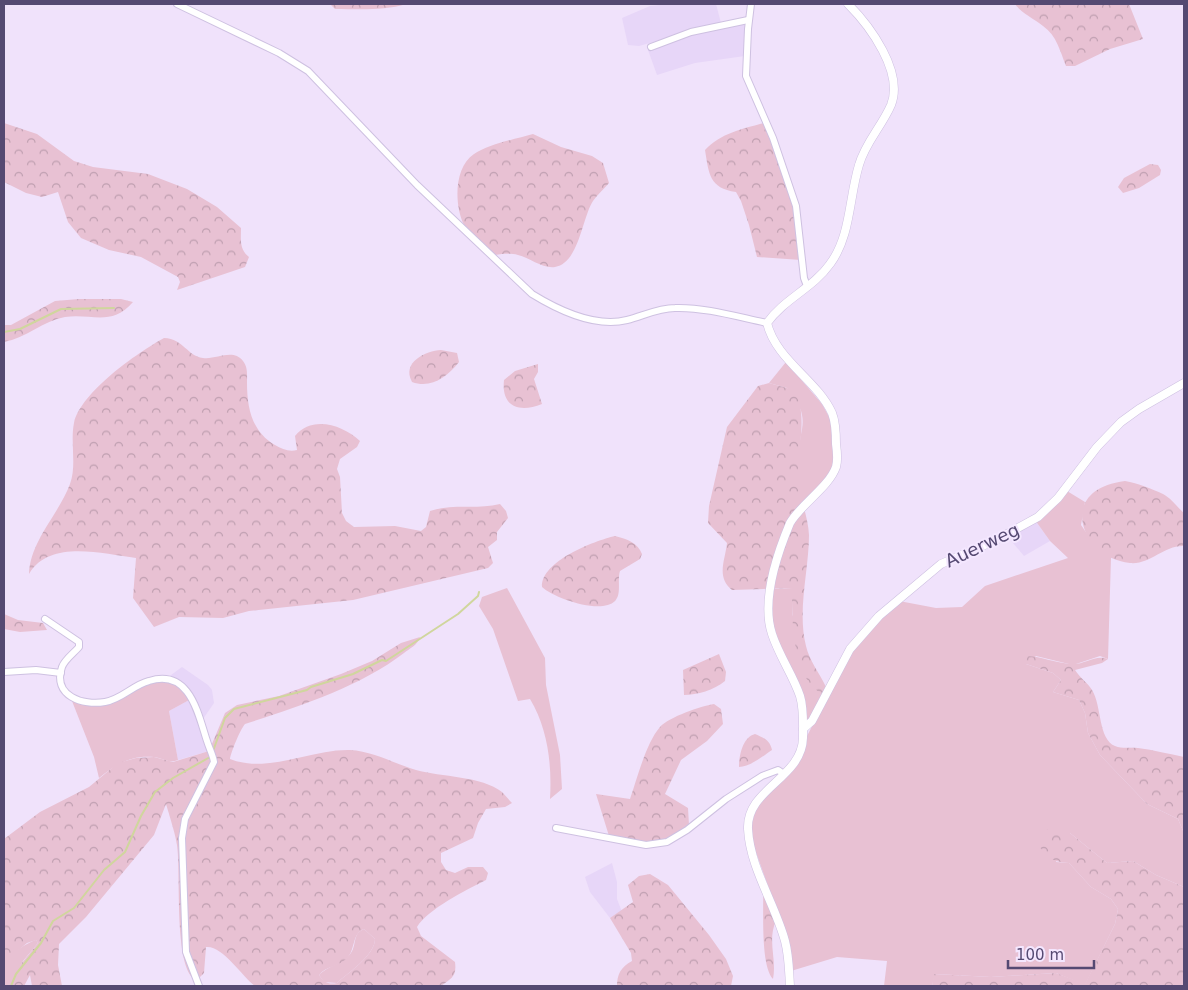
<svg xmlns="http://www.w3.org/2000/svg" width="1188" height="990" font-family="'DejaVu Sans',sans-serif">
	<defs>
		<pattern id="forest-crowns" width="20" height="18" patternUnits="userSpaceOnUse" patternTransform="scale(1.25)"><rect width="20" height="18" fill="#e8c1d3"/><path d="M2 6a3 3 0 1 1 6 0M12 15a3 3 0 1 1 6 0" fill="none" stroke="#bf9fb0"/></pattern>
	</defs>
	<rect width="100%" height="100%" fill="#f0e2fb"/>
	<g fill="#e7d6f8">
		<polygon points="669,4 716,4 721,23 639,46 628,45 622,18 650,6"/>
		<polygon points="747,22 745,56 695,63 657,75 648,50 690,35"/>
		<polygon points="1035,520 1050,541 1024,556 1008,537"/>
		<polygon points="182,667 208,685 212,690 214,703 203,719 197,705 167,678"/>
		<polygon points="191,699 209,751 178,760 169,711"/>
		<polygon points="612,863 617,882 617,899 622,912 610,918 590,892 585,877"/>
	</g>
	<g fill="#e8c1d3">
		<path d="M786 362 822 404 833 424 835 463 822 483 802 503C795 485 797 460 800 441 801 432 804 425 802 415 801 406 792 396 787 388L769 383Z"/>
		<polygon points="1067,491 1085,502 1081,525 1095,545 1111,557 1108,659 1100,656 1073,665 1036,656 1026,664 1053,673 1061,680 1053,692 1079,700 1085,713 1088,733 1100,755 1147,804 1178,819 1184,833 1184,887 1156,875 1133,861 1107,863 1070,833 1056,862 1069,863 1091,887 1111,899 1118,909 1115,924 1085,985 1056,973 991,977 935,974 932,986 884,986 887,961 837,957 791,971 782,925 753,844 751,833 753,813 759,803 802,753 807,736 854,646 899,601 936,608 962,607 985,586 1068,558 1050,541 1035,520"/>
		<path d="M507 588 545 658 546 685 560 755 562 789 550 799C552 765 548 729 530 699L518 701 493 629 479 606 482 597Z"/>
		<polygon points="792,588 792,614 823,694 809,719 806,719 771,623 773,589"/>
		<path d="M163 681 177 685 191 699 169 711 178 760C169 764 163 758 154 757 131 755 116 764 99 778L94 757 72 701 94 705 143 684Z"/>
		<path d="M364 929 375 939C375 955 349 972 337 983L324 982 319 975C328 965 347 964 353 949 356 941 354 933 364 929Z"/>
		<path d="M36 940 38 943 23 961 8 986H4C4 979 2 969 4 962 5 957 30 941 36 940Z"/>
	</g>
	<g fill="url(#forest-crowns)" fill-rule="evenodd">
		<path d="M330 4H406C385 11 357 9 335 9Z"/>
		<path d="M1015 4H1129L1143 39 1110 49 1075 66H1066C1060 51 1057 36 1043 26 1033 18 1022 14 1015 4Z"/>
		<path d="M4 123 37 134 74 161 93 167 148 174 187 189 217 207 241 228C241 239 239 249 249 257L245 267 177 290 180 282 178 277 141 257 109 250 81 238 68 222 58 192 42 197 26 193 4 182Z"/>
		<path d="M764 123 774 146 795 209 801 260 757 257 749 225 741 201 736 192C709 188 709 174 705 150 721 133 742 129 764 123Z"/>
		<path d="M533 134 561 147 592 156 603 163 609 183C604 189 597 195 593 201 582 218 579 263 555 267 543 269 530 258 518 255 510 253 503 254 495 255 486 246 470 236 464 225 454 205 454 167 474 154 489 144 516 139 533 134Z"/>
		<polygon points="1150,164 1158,165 1161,170 1160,175 1139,188 1123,193 1118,187 1124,178"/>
		<path d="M79 299H121L133 302C112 327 91 313 65 317 43 321 26 338 4 342V325H11L55 301Z"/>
		<path d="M164 338C184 339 187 356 203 358 216 360 233 348 243 361 248 367 247 375 247 383 247 408 252 432 275 445 282 449 289 452 297 450L295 436C312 415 343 425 360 441L357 447 340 459 337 469 340 477 342 513 346 521 354 527 395 526 421 531 426 527 430 511C454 503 476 510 500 504L506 511 508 518 497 532V540L488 547 493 563 488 568 353 600 249 611 223 618 179 617 154 627 133 598 136 558C102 554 50 539 29 574 30 541 59 514 70 484 77 465 70 443 74 423 81 392 137 353 164 338Z"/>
		<path d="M441 350 457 353 459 362C447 377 431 389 412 382 401 362 426 351 441 350Z"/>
		<path d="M538 364V372L534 379 542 404C519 413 501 407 504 380L515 371Z"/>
		<path d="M769 383 787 388 798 395C806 427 798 444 798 475 798 496 808 514 809 535 809 570 797 611 806 646 809 660 820 674 826 687L823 694C791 679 792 617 792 588L732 590C716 577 725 561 727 543L708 523 709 506 727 427 758 386Z"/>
		<path d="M1125 481C1138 483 1152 489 1163 494 1171 498 1178 508 1184 513V546C1164 545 1150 565 1130 563 1082 559 1054 490 1125 481Z"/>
		<path d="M615 536C627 539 638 543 642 554L640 559 620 571C617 580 622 594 615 601 601 615 554 598 542 587 541 561 594 541 615 536Z"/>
		<polygon points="4,614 18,620 43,623 47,630 20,632 4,629"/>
		<path d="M420 637C417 646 410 648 404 653 360 687 297 707 245 724 240 730 231 752 230 759 268 774 310 749 350 750 373 751 395 764 416 770 441 777 482 776 502 792 505 795 509 800 512 803L505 807 486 809 478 823 473 838 441 853V862L446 870 455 873 468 867H483L488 873 486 880C466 890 428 909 417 927L421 936 455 962C457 977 451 978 441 986H255C242 976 222 945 206 947L204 973 199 978H193C174 961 181 873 177 845 176 836 169 814 166 804L154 835 86 917 59 944 58 965 62 986H32L30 975 24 986H8L13 974 38 943 36 940 27 943 4 962V839L40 812 89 787 118 763 136 758 154 757 173 762 209 751 225 713 237 705 279 696 341 674 372 661 401 643ZM364 929 375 939C375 955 349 972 337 983 328 985 324 982 319 975 326 966 338 967 346 959 356 951 351 934 364 929Z"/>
		<path d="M719 654 726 672 725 681C714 690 697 695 684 695L683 670Z"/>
		<path d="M1025 656C1041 656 1055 663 1071 664 1085 665 1095 654 1108 659L1102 663 1075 670C1080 678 1088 683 1092 690 1102 706 1098 739 1115 746 1122 749 1131 747 1138 748 1154 750 1169 754 1184 757V833L1178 819 1147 804 1100 755 1088 733 1085 713 1079 700 1053 692 1061 680 1053 673 1026 664Z"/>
		<path d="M714 704 721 709 723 724 707 741 681 760 665 794 688 808 689 825 664 841 644 843 609 836 596 794 630 799C637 779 646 743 660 727 669 717 701 706 714 704Z"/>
		<path d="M755 734C764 738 770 740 772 750 763 756 750 767 739 767 739 755 743 737 755 734Z"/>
		<path d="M1052 829 1070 833 1107 863 1133 861 1156 875 1184 887V986H932L934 974 991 977 1056 973 1085 984 1115 924 1118 909 1111 899 1091 887 1069 863C1053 862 1043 857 1038 842L1042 830Z"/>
		<path d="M650 874 668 885 709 935 726 959 733 976 731 986H617C617 974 621 967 632 961L631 953 610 918 633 902 628 885 639 876Z"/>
		<path d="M763 888 776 921C767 940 777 959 773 979 760 965 764 908 763 888Z"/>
	</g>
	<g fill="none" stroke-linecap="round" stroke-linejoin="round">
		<g stroke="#d0d69d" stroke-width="2">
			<polyline points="4,332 20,329 61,309 114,308"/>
			<polyline points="213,751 225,718 234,709 307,690 311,687 353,674 382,660 386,661 458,614 478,596 479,592"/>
			<polyline points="11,986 16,974 41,943 53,921 74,908 104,870 125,852 141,816 155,792 173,778 210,757"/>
		</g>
		<defs>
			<g id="minor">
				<path d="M177 4 279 53 308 71 417 185 532 294C558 310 595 328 627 320 643 316 658 308 675 308 705 307 738 317 767 323"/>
				<polyline points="751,4 748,29 746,76 773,138 796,206 804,278 807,286"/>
				<polyline points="651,47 691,32 748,20"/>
				<path d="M45 619 79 642V647C73 654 65 659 62 667 52 696 83 706 105 702 122 699 133 685 149 681 190 668 198 714 207 741 209 748 213 755 214 762L185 819 182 838 186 952 199 986"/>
				<polyline points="4,672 36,670 61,673"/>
				<polyline points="556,828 646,845 667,842 687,830 726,799 762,776 778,770 784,774"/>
			</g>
			<g id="tertiary">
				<polyline points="803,729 812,721 850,649 879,616 941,564 996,540 1038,517 1058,498 1097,447 1121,422 1139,409 1184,383"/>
				<path d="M790 986C789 971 789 956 785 941 775 904 750 868 748 829 746 789 802 778 803 738 803 725 804 709 800 696 793 675 779 656 772 634 761 601 777 554 790 523 801 504 829 487 836 467 838 460 837 451 836 444 836 434 836 423 832 413 817 380 776 360 767 323 784 299 813 288 830 264 851 236 849 197 859 165 865 143 882 126 891 105 904 72 870 26 848 4"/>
			</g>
		</defs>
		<use href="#minor" stroke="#cec1e1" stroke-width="8"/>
		<use href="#tertiary" stroke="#cec1e1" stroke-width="9"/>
		<use href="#minor" stroke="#fff" stroke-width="6"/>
		<use href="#tertiary" stroke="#fff" stroke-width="8"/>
	</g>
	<g text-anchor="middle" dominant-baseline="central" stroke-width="4" stroke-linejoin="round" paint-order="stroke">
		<g font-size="18" fill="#554972" stroke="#f4e7ff">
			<text transform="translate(982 545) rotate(-25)">Auerweg</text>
		</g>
	</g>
	<rect width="1188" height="990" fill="none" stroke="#554972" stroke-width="10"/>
	<path d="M1008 960v8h86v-8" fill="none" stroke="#554972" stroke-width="2.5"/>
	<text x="1016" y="960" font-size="15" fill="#554972" stroke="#f4e7ff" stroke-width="4" paint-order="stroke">100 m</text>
</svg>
